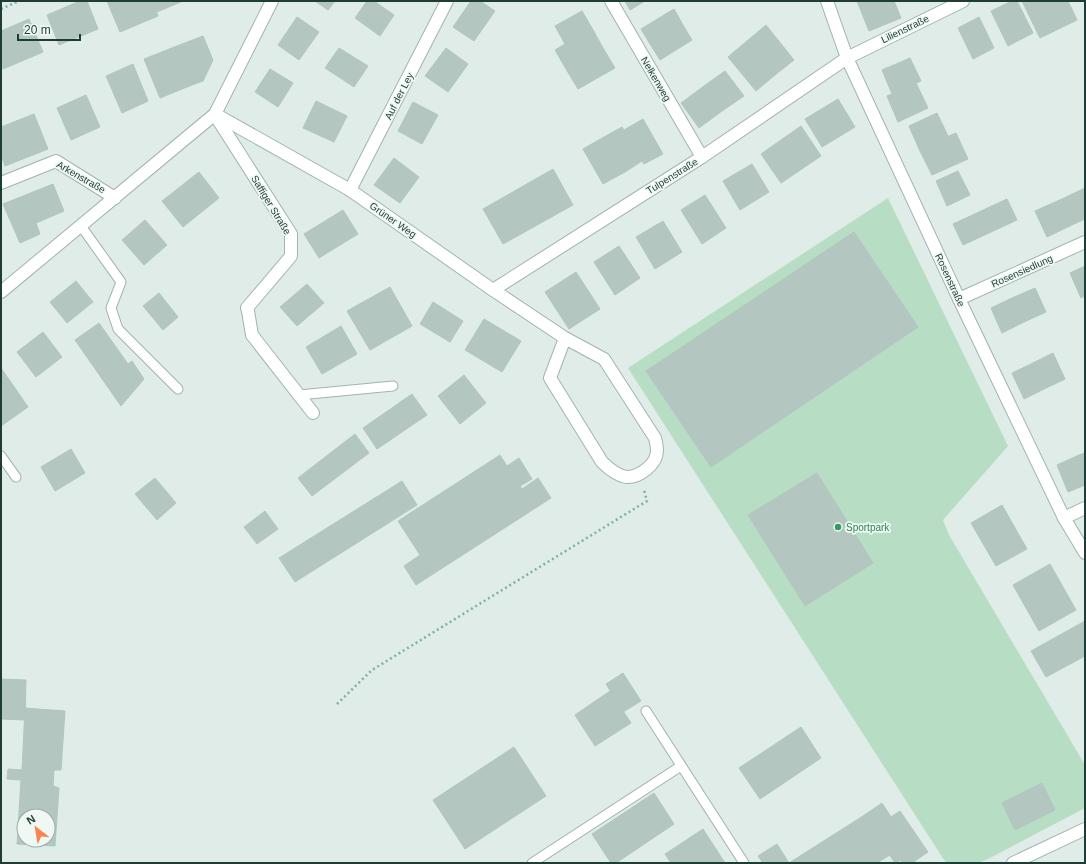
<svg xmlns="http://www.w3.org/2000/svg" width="1086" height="864" font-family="Helvetica,sans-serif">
	<rect width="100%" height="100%" fill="#dfece7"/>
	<polygon fill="#b7dec4" points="888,198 1008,446 943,520 949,535 1085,765 1085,808 990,858 978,863 946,863 628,368"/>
	<g fill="#b4c6c0" stroke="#b1c6be" fill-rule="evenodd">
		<polygon points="80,1 87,1 98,29 59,45 47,15"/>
		<polygon points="107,1 152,1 158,16 120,32"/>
		<polygon points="152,1 183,1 157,12"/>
		<polygon points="315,1 335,1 328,10"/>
		<polygon points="367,1 374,1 394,15 380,36 355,18"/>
		<polygon points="471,1 480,1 495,11 474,41 453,27"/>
		<polygon points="625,1 645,1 630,10"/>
		<polygon points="857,1 894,1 901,18 869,31"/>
		<polygon points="1012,1 1017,1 1033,33 1008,46 991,11"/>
		<polygon points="1022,1 1068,1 1077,20 1040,38"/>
		<polygon points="674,9 683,25 650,44 641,29"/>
		<polygon points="582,11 592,28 565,44 555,26"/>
		<polygon points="297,17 319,32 299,60 278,45"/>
		<polygon points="979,17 994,48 973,59 958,28"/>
		<polygon points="29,19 43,52 3,69 1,64 1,31"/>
		<polygon points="683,25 692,40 660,60 650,44"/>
		<polygon points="766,25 794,60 775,75 747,41"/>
		<polygon points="592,28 603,48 566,69 555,50"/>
		<polygon points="203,36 213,60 203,81 192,85 177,46"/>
		<polygon points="747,41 775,75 756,91 728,57"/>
		<polygon points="177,46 192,85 160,98 144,59"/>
		<polygon points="339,48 368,66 354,87 325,68"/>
		<polygon points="446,48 468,64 448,92 425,76"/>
		<polygon points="603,48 615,68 578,89 566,69"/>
		<polygon points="910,58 921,81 892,94 882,70"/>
		<polygon points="133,64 148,101 122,113 106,76"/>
		<polygon points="270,69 293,83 278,107 255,92"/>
		<polygon points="725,71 744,96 722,111 704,86"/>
		<polygon points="916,83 928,108 898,122 887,96"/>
		<polygon points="704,86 722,111 699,128 681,103"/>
		<polygon points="86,95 100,127 71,140 57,108"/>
		<polygon points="838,99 855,127 822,147 805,119"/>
		<polygon points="316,101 347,116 334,142 303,128"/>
		<polygon points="413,102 438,115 422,144 398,131"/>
		<polygon points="937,113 948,136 919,149 909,126"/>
		<polygon points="34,114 48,149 5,166 1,155 1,127"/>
		<polygon points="643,119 663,154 644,164 624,130"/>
		<polygon points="801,126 821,156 781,183 761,154"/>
		<polygon points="622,127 642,161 625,172 604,137"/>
		<polygon points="956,133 968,159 932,175 919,149"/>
		<polygon points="604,137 625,172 603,184 583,149"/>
		<polygon points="394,158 419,177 400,203 374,185"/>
		<polygon points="752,164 769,192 740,210 723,181"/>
		<polygon points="553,169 573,205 503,244 483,209"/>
		<polygon points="958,171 970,195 947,206 936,181"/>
		<polygon points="199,172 219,198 183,227 162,201"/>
		<polygon points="53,184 64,211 36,223 40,234 20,243 3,204"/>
		<polygon points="1085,188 1085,219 1074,224 1062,199"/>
		<polygon points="705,195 726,228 702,244 681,210"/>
		<polygon points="1007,199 1017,220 963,245 953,224"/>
		<polygon points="1062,199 1074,224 1047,237 1035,211"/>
		<polygon points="343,210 358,234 319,258 304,234"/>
		<polygon points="145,220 167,245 144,265 122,240"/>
		<polygon points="663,221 682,252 655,269 636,237"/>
		<polygon points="854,232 918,327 711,467 646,371"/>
		<polygon points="619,246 640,278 615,295 594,262"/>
		<polygon points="1085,266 1085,296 1081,298 1070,273"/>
		<polygon points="576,272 600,309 569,329 545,292"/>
		<polygon points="76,281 93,302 67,323 50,302"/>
		<polygon points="307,284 324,303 297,326 280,307"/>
		<polygon points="390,287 412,326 370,350 347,311"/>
		<polygon points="1035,288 1046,312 1024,322 1012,298"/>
		<polygon points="159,293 178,317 163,330 143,306"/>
		<polygon points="1012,298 1024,322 1002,333 991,308"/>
		<polygon points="433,302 463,321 450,342 420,324"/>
		<polygon points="484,319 521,341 502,372 465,350"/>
		<polygon points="99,323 128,364 132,361 144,379 121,406 75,340"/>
		<polygon points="341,326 357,354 322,374 306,347"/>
		<polygon points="43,332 62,357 36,377 17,352"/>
		<polygon points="1053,353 1065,379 1044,389 1031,364"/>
		<polygon points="1031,364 1044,389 1024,399 1012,373"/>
		<polygon points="1,368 28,407 1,426"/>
		<polygon points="464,375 486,403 460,424 438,396"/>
		<polygon points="412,394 427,415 377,449 363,428"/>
		<polygon points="355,434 369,453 312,496 298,478"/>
		<polygon points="71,449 85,473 55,491 41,467"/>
		<polygon points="1085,453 1085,470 1079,455"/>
		<polygon points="500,455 507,466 519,458 532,479 520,486 522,489 538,478 551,498 416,585 404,566 420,555 398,521"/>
		<polygon points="1079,455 1085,470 1085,485 1068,492 1057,465"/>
		<polygon points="817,473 873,563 805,606 748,515"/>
		<polygon points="155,478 176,503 157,520 135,494"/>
		<polygon points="402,481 417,505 295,582 279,558"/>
		<polygon points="1002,505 1027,549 996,566 971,523"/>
		<polygon points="265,511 278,529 257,544 244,527"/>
		<polygon points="1050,564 1076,610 1039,631 1013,585"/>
		<polygon points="1085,621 1085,656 1046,677 1031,651"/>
		<polygon points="623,673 641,701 623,712 606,684"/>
		<polygon points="1,679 26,680 25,720 1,719"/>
		<polygon points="610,691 631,723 595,746 575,715"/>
		<path d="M25 708 65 711 61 770H54L53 786 59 788 55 846 17 844 21 780 7 779 8 769 22 770ZM24 816H48V840H24Z"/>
		<polygon points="801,727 821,758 760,799 739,768"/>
		<polygon points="514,747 546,796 465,849 433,800"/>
		<polygon points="1042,783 1055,810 1015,830 1002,803"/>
		<polygon points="654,793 674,824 616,863 611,863 592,834"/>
		<polygon points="882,803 891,817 900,811 928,852 912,863 902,863 901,860 895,863 863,816"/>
		<polygon points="863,816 890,855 877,863 789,863"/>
		<polygon points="703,829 725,863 671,863 665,854"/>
		<polygon points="777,844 789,863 763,863 758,856"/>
	</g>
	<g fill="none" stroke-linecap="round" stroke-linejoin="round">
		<defs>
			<g id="lane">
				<polyline points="81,226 121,282 111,308 118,329 178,389"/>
				<polyline points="299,395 393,386"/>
				<polyline points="1,456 16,477"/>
				<polyline points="646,711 744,863"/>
				<polyline points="532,863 681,766"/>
			</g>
			<g id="street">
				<polyline points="611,1 702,157"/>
				<polyline points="827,1 847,58 959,299 1064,518 1085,553"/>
				<path d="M215 114 350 190 493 290 565 338 604 359 655 438C656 442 657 447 657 451 657 464 639 478 626 477 616 475 609 469 602 462L550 378 565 338"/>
				<polyline points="215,115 291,234 291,256 247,308 248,311 252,335 313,413"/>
				<polyline points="1,183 56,161 115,198"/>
				<polyline points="350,190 447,1"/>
				<polyline points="493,290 702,157 847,58 963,1"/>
				<polyline points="1,292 215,114 272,1"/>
				<polyline points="959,299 1085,242"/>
				<polyline points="1064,518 1085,508"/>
				<polyline points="1013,863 1085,829"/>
			</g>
		</defs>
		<use href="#lane" stroke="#a2b4af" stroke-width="11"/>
		<use href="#street" stroke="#a2b4af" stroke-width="14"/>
		<g stroke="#7eb1a4" stroke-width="2.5" stroke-dasharray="2 3" stroke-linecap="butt">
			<polyline points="1,9 19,1"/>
			<polyline points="337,704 372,670 647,501 644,490"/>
		</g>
		<use href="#lane" stroke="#fff" stroke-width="9"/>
		<use href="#street" stroke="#fff" stroke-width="12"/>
	</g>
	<circle fill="#2e9e5b" stroke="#f0f8f4" stroke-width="1.5" cx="838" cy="527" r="4"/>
	<g text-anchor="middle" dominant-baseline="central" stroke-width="3.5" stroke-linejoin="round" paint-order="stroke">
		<g font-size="10" fill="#1f3d37" stroke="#f0f8f4">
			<text transform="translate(905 29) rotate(-26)">Lilienstraße</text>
			<text transform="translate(656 79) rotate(60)">Nelkenweg</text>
			<text transform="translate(399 96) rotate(-63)">Auf der Ley</text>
			<text transform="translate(672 176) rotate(-32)">Tulpenstraße</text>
			<text transform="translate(81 177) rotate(30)">Arkenstraße</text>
			<text transform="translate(271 205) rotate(59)">Saffiger Straße</text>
			<text transform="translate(393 220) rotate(35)">Grüner Weg</text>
			<text transform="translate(1022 271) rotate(-24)">Rosensiedlung</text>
			<text transform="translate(950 280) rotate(65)">Rosenstraße</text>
		</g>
		<g font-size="10" fill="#27864d" stroke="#f0f8f4" text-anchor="start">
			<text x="846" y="527">Sportpark</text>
		</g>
	</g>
	<rect width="1086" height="864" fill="none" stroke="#1f3d37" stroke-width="4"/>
	<g transform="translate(36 828) rotate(329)"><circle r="19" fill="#f0f8f4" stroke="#9cada8"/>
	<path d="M0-3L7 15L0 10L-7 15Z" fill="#fb844e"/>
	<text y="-6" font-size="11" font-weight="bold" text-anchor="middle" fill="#1f3d37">N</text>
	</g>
	<path d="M18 34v6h62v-6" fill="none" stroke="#1f3d37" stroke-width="2"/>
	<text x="24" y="34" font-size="12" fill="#1f3d37" stroke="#f0f8f4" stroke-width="3" paint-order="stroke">20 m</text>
</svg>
